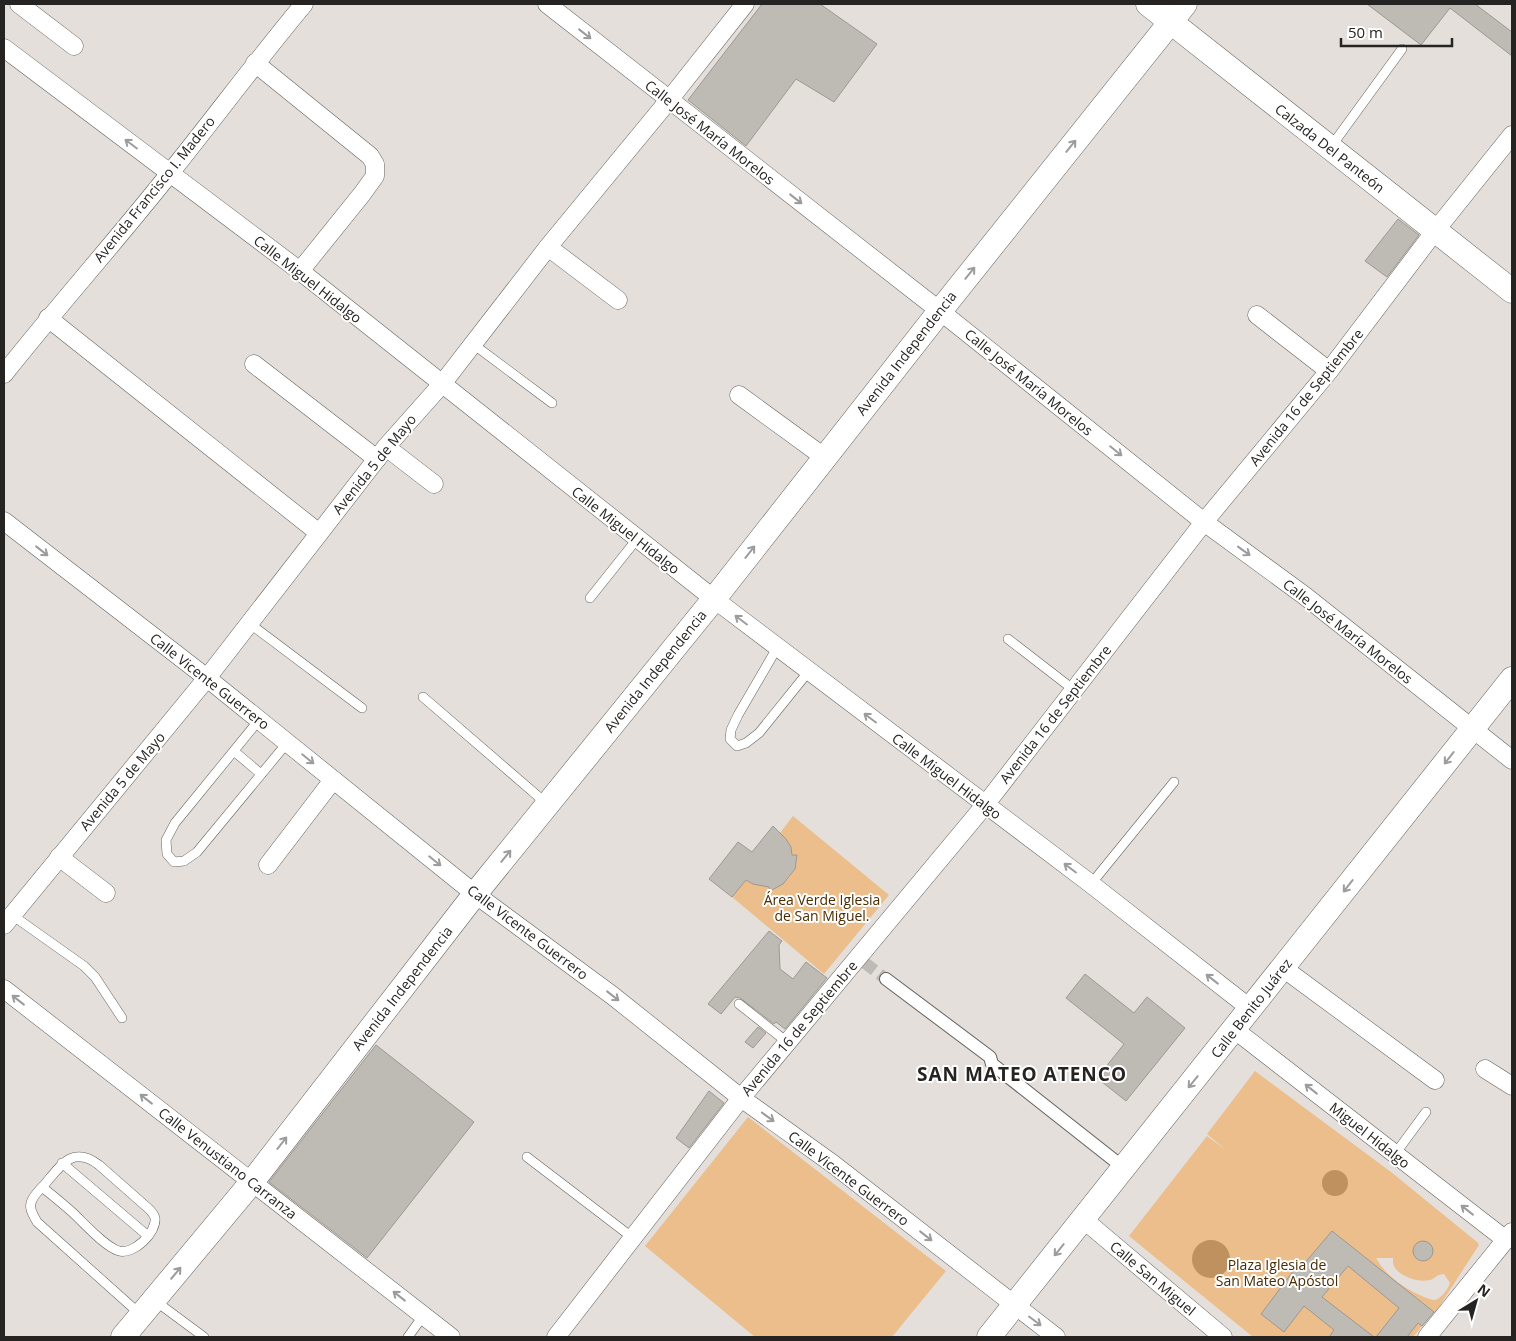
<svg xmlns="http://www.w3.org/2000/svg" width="1516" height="1341" font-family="'Open Sans',sans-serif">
	<rect width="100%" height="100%" fill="#e4dfda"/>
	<g fill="#ebbe8b" fill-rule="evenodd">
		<path d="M793 816 889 895 824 974 732 897 745 879 753 884 768 885 770 890C788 882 794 875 797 856L792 855C790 846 787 840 780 833Z"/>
		<path d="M1255 1071 1391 1172 1477 1242 1479 1245 1435 1313 1434 1312 1413 1337H1253L1129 1236 1207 1136 1226 1150 1207 1134ZM1376 1258H1393C1393 1262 1393 1266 1396 1269 1402 1277 1420 1283 1430 1280 1436 1278 1437 1274 1444 1274L1450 1283C1448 1289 1442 1298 1435 1300 1431 1300 1428 1298 1424 1297 1405 1289 1386 1276 1376 1258Z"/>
		<polygon points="748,1117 946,1271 892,1337 755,1337 645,1246"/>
	</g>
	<g fill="#be915e">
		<circle cx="1335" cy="1183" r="13"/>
		<circle cx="1211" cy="1259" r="19"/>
	</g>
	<g fill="#bebab4" stroke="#9d9893">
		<polygon points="762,4 820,4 877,44 834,102 796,79 746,146 688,100"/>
		<polygon points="1367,4 1475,4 1512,32 1512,56 1450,8 1421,45"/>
		<polygon points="1398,219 1419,235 1387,277 1365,261"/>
		<polygon points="773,826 786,839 791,847 792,855 797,855 795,869 783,884 770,891 769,887 753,884 746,880 732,897 709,879 738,842 752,852"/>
		<polygon points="769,931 782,941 779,945 780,969 793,979 806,962 827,978 785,1029 776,1022 774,1024 740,998 735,997 721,1014 708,1004"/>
		<polygon points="1085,974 1134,1013 1147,997 1185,1028 1126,1101 1097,1078 1124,1044 1066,998"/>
		<polygon points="758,1027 766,1033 753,1048 745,1042"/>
		<polygon points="376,1045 474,1122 367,1258 269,1182"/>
		<polygon points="709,1091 724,1103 689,1148 676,1138"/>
		<polygon points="1332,1231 1434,1312 1422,1326 1418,1323 1407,1337 1376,1337 1399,1308 1348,1266 1322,1297 1374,1337 1329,1337 1334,1330 1304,1306 1284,1332 1261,1314 1300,1262 1303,1265"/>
		<circle cx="1423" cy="1251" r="10"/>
	</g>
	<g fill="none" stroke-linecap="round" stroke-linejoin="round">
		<polyline stroke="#bebab5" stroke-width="12" stroke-dasharray="12 6" stroke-linecap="butt" points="865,963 886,979"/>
		<defs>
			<g id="service">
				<polyline points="1330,148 1402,49"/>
				<polyline points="473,344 552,403"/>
				<polyline points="590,598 637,539"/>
				<polyline points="249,623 362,708"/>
				<polyline points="1008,639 1074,690"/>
				<polyline points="777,648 738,715 731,730 730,739 737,746 746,743 759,733 809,671"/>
				<polyline points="423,697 547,804"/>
				<polyline points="259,720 175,823 166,840 167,854 174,862 184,861 197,852 287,743"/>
				<polyline points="235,752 261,774"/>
				<polyline points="1091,884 1174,782"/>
				<polyline points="12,915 84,966 95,977 122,1018"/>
				<polyline points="739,1004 787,1042"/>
				<polyline points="1395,1154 1426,1112"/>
				<polyline points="527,1157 633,1238"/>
				<polyline points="62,1163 148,1236"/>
				<path d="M42 1187C52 1195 62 1203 72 1212 84 1223 104 1246 119 1251 134 1255 157 1232 155 1218 154 1214 151 1211 149 1209L99 1165C73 1145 61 1165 45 1184 40 1189 32 1197 31 1203 29 1210 34 1216 37 1222L141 1315"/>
				<polyline points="154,1300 204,1337"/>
				<polyline points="408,1337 423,1316"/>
			</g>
			<polyline id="pedestrian" points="886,979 990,1057 992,1064 1124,1168"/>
			<g id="minor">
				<polyline points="19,4 74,46"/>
				<polyline points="547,4 940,311 1204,522 1305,596 1512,760"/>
				<polyline points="4,48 300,271 714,599 1091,884 1251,1009"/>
				<polyline points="255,63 370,156 375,164 375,176 362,194 300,271"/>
				<polyline points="548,247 618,300"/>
				<polyline points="1257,315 1329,371"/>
				<polyline points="48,318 319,533"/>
				<polyline points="254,364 377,459"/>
				<path d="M4 374C58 306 116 241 170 173 215 117 258 59 304 4"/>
				<polyline points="739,395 824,457"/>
				<polyline points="386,447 434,484"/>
				<polyline points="4,521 207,678 475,894 613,996 741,1098 833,1164 1056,1337"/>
				<polyline points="59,857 106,893"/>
				<polyline points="268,865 333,780"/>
				<polyline points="4,925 207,678 386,447 442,384 548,247 669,100 745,4"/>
				<polyline points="1283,968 1435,1080"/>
				<polyline points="4,989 451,1337"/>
				<polyline points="1235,1030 1506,1240"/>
				<polyline points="1485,1069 1512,1086"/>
				<polyline points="1083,1219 1223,1337"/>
				<polyline points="556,1337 741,1098 985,805 1204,522 1329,371 1435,231 1512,135"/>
				<polyline points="1427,1337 1512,1232"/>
			</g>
			<g id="secondary">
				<polyline points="1148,4 1512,291"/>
				<polyline points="123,1337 252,1182 475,894 714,599 940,311 1185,4"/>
				<polyline points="989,1337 1512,679"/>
			</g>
		</defs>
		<use href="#service" stroke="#66625e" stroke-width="10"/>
		<use href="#pedestrian" stroke="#66625e" stroke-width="14"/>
		<use href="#minor" stroke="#66625e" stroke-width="19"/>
		<use href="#secondary" stroke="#66625e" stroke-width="25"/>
		<use href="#service" stroke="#fff" stroke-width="9"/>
		<use href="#pedestrian" stroke="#fff" stroke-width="12"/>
		<use href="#minor" stroke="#fff" stroke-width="18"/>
		<use href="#secondary" stroke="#fff" stroke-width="24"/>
	</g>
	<defs><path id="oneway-shaft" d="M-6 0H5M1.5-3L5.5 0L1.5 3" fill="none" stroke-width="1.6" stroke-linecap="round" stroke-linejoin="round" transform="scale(1.25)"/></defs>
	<g stroke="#9d9c9c">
		<use href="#oneway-shaft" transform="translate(585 34) rotate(38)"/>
		<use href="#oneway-shaft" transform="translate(131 144) rotate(-143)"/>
		<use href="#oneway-shaft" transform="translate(1071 146) rotate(-51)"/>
		<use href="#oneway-shaft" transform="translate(796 199) rotate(38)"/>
		<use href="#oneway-shaft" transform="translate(970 273) rotate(-51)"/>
		<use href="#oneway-shaft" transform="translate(1116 451) rotate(39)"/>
		<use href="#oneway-shaft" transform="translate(42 551) rotate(38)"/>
		<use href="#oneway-shaft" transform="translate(1244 551) rotate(36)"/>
		<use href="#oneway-shaft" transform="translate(750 552) rotate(-52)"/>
		<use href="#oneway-shaft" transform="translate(741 620) rotate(-143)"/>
		<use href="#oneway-shaft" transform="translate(870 718) rotate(-143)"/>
		<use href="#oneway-shaft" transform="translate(1449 758) rotate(128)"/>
		<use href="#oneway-shaft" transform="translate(308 759) rotate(39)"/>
		<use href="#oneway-shaft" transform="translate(506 856) rotate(-51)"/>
		<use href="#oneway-shaft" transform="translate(435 861) rotate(39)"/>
		<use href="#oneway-shaft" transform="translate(1070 868) rotate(-143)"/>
		<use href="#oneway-shaft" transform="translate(1348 886) rotate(128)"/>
		<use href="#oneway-shaft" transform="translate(1212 979) rotate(-142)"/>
		<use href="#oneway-shaft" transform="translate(613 996) rotate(38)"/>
		<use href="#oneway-shaft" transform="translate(18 1000) rotate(-142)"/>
		<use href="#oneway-shaft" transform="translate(1193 1082) rotate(129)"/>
		<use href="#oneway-shaft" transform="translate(1311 1089) rotate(-142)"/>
		<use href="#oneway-shaft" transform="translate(146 1099) rotate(-142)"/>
		<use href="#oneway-shaft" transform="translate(768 1117) rotate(36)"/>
		<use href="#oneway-shaft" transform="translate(282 1143) rotate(-52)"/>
		<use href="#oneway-shaft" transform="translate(1467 1210) rotate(-142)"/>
		<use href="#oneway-shaft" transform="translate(926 1236) rotate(38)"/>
		<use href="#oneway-shaft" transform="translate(1059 1250) rotate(129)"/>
		<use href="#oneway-shaft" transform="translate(176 1273) rotate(-50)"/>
		<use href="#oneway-shaft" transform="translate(399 1296) rotate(-142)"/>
		<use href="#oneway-shaft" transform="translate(1035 1321) rotate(37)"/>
	</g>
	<g text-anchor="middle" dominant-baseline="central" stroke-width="4" stroke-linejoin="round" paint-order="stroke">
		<g font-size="14" fill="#262422" stroke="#fff">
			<text transform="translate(710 132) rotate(38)">Calle José María Morelos</text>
			<text transform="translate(1330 148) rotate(38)">Calzada Del Panteón</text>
			<text transform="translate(154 189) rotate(-51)">Avenida Francisco I. Madero</text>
			<text transform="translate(308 279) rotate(38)">Calle Miguel Hidalgo</text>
			<text transform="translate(906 353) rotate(-52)">Avenida Independencia</text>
			<text transform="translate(1029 382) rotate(39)">Calle José María Morelos</text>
			<text transform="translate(1306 397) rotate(-51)">Avenida 16 de Septiembre</text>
			<text transform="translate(374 464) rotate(-51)">Avenida 5 de Mayo</text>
			<text transform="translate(626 530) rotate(38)">Calle Miguel Hidalgo</text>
			<text transform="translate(1348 631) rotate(38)">Calle José María Morelos</text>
			<text transform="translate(655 671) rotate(-51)">Avenida Independencia</text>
			<text transform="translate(210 681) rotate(38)">Calle Vicente Guerrero</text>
			<text transform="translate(1055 714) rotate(-52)">Avenida 16 de Septiembre</text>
			<text transform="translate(947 776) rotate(37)">Calle Miguel Hidalgo</text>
			<text transform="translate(122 781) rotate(-50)">Avenida 5 de Mayo</text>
			<text transform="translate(528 932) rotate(37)">Calle Vicente Guerrero</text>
			<text transform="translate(402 988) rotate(-52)">Avenida Independencia</text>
			<text transform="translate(1251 1008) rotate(-52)">Calle Benito Juárez</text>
			<text transform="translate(799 1028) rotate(-50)">Avenida 16 de Septiembre</text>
			<text transform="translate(1370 1135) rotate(38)">Miguel Hidalgo</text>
			<text transform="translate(228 1163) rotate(38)">Calle Venustiano Carranza</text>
			<text transform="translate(849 1178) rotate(37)">Calle Vicente Guerrero</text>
			<text transform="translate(1153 1278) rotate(40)">Calle San Miguel</text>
		</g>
		<g font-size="14" fill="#4a2c00" stroke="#fff">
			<text x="822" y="899">Área Verde Iglesia<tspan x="822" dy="16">de San Miguel.</tspan></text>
			<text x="1277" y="1264">Plaza Iglesia de<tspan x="1277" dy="16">San Mateo Apóstol</tspan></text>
		</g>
		<g font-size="19" font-weight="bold" letter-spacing="1" fill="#262422" stroke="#fff">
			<text x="1022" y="1074">SAN MATEO ATENCO</text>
		</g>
	</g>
	<rect width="1516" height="1341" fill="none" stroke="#262422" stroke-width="10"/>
	<g transform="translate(1476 1301) rotate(37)" stroke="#ffffff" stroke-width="4" paint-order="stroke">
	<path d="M0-4L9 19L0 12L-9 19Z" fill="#262422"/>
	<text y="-8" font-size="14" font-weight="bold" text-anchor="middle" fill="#262422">N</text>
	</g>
	<path d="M1341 38v8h111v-8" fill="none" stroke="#262422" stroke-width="2.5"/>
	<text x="1348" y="38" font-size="15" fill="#262422" stroke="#ffffff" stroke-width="4" paint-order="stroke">50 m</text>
</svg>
